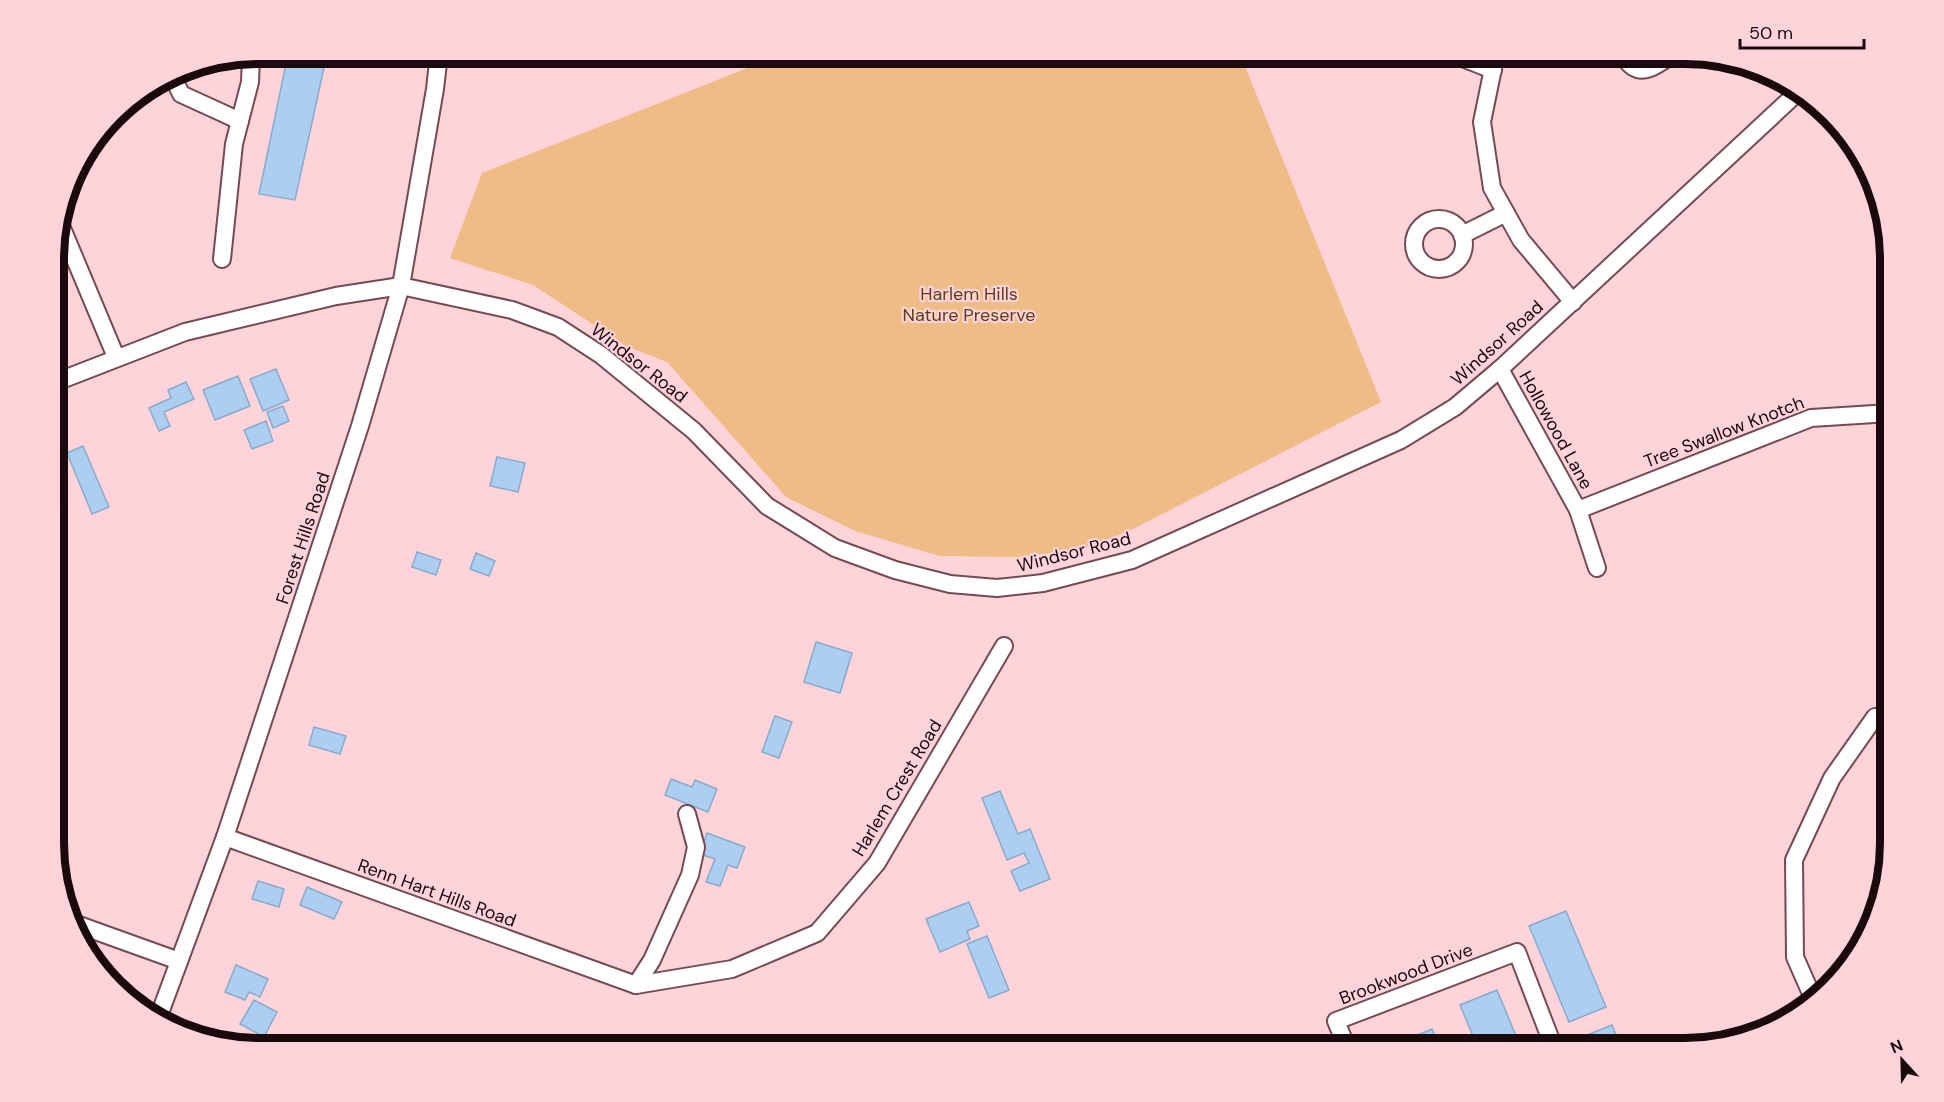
<svg xmlns="http://www.w3.org/2000/svg" width="1944" height="1102" font-family="'DM Sans',sans-serif">
	<rect width="100%" height="100%" fill="#fed4da"/>
	<polygon fill="#efbc85" points="783,54 1240,54 1381,402 1133,529 1083,549 1017,557 940,556 855,531 786,497 667,362 626,346 533,285 450,258 482,173"/>
	<g fill="#accef0" stroke="#89abcb" stroke-width="1.5">
		<polygon points="288,54 327,54 295,200 259,194"/>
		<polygon points="276,369 289,400 263,411 250,379"/>
		<polygon points="238,376 250,406 215,420 203,390"/>
		<polygon points="186,382 194,399 164,412 170,426 159,431 149,408 171,398 168,390"/>
		<polygon points="283,406 289,421 273,428 267,412"/>
		<polygon points="266,421 273,441 252,449 244,430"/>
		<polygon points="83,446 109,507 92,514 67,453"/>
		<polygon points="497,457 525,463 518,492 490,486"/>
		<polygon points="417,552 441,560 436,575 412,567"/>
		<polygon points="476,553 495,561 489,576 470,569"/>
		<polygon points="816,642 852,653 840,693 804,682"/>
		<polygon points="775,716 792,722 779,758 762,752"/>
		<polygon points="314,727 346,736 340,754 309,745"/>
		<polygon points="671,779 692,787 695,780 717,789 708,812 665,795"/>
		<polygon points="1000,791 1018,834 1030,829 1050,879 1020,891 1011,871 1029,863 1024,853 1007,860 982,798"/>
		<polygon points="707,833 745,847 737,868 728,865 720,886 706,882 715,859 700,854"/>
		<polygon points="258,881 284,889 279,907 252,899"/>
		<polygon points="307,887 342,902 334,919 300,905"/>
		<polygon points="969,902 979,926 967,931 970,939 940,952 926,919"/>
		<polygon points="1566,911 1606,1007 1569,1022 1529,926"/>
		<polygon points="987,936 1009,990 989,998 967,944"/>
		<polygon points="236,965 268,979 260,997 249,992 245,1000 225,992"/>
		<polygon points="1497,990 1521,1048 1478,1048 1460,1005"/>
		<polygon points="254,1000 277,1012 264,1037 240,1024"/>
		<polygon points="1612,1025 1621,1048 1578,1048 1575,1040"/>
		<polygon points="1432,1029 1440,1048 1397,1048 1396,1044"/>
	</g>
	<g fill="none" stroke-linecap="round" stroke-linejoin="round">
		<defs>
			<g id="minor">
				<polyline points="1452,54 1493,70"/>
				<polyline points="1496,54 1482,122 1492,188 1521,240 1573,302"/>
				<path d="M1623 54C1631 71 1642 74 1658 64 1663 61 1666 60 1668 54"/>
				<polyline points="172,75 181,94 240,121"/>
				<circle cx="1439" cy="244" r="25"/>
				<polyline points="59,221 116,357"/>
				<polyline points="1462,235 1506,213"/>
				<polyline points="222,259 234,144 250,82 251,56"/>
				<polyline points="1500,369 1578,510 1597,568"/>
				<polyline points="56,382 185,332 336,296 401,286 512,310 558,327 601,355 694,431 767,506 835,548 895,570 950,584 997,588 1043,583 1132,560 1401,440 1455,407 1500,369 1798,92"/>
				<polyline points="1578,510 1811,418 1890,413"/>
				<polyline points="225,837 636,985 732,969 817,933 877,863 1004,646"/>
				<polyline points="76,924 179,961"/>
				<polyline points="636,985 652,960 690,875 696,847 687,814"/>
				<polyline points="1813,998 1795,957 1794,860 1832,778 1875,717"/>
				<polyline points="157,1021 225,837 360,426 401,286 435,89 439,54"/>
				<polyline points="1347,1048 1336,1021 1517,952 1554,1048"/>
			</g>
		</defs>
		<use href="#minor" stroke="#764a52" stroke-width="20"/>
		<use href="#minor" stroke="#fff" stroke-width="16"/>
	</g>
	<g text-anchor="middle" dominant-baseline="central" stroke-width="4.5" stroke-linejoin="round" paint-order="stroke">
		<g font-size="18" fill="#603d11" stroke="#fed4da">
			<text x="969" y="294">Harlem Hills<tspan x="969" dy="21">Nature Preserve</tspan></text>
		</g>
		<g font-size="18" fill="#1b0a0d" stroke="#fed4da">
			<text transform="translate(1497 343) rotate(-42)">Windsor Road</text>
			<text transform="translate(639 363) rotate(38)">Windsor Road</text>
			<text transform="translate(1556 430) rotate(61)">Hollowood Lane</text>
			<text transform="translate(1724 432) rotate(-21)">Tree Swallow Knotch</text>
			<text transform="translate(303 538) rotate(-72)">Forest Hills Road</text>
			<text transform="translate(1074 552) rotate(-14)">Windsor Road</text>
			<text transform="translate(897 788) rotate(-59)">Harlem Crest Road</text>
			<text transform="translate(437 893) rotate(20)">Renn Hart Hills Road</text>
			<text transform="translate(1406 974) rotate(-21)">Brookwood Drive</text>
		</g>
	</g>
	<path d="M0 0H1944V1102H0ZM259 64H1685A195 195 0 0 1 1880 259V843A195 195 0 0 1 1685 1038H259A195 195 0 0 1 64 843V259A195 195 0 0 1 259 64Z" fill="#fed4da" fill-rule="evenodd"/>
	<path fill="none" stroke="#1b0a0d" stroke-width="8" d="M259 64H1685A195 195 0 0 1 1880 259V843A195 195 0 0 1 1685 1038H259A195 195 0 0 1 64 843V259A195 195 0 0 1 259 64Z"/>
	<g transform="translate(1902 1060) rotate(338)" stroke="#fed4da" stroke-width="4.5" paint-order="stroke">
	<path d="M0-4.5L10 22L0 15L-10 22Z" fill="#1b0a0d"/>
	<text y="-9" font-size="16" font-weight="bold" text-anchor="middle" fill="#1b0a0d">N</text>
	</g>
	<path d="M1740 39v9h124v-9" fill="none" stroke="#1b0a0d" stroke-width="3"/>
	<text x="1749" y="39" font-size="18" fill="#1b0a0d" stroke="#fed4da" stroke-width="4.5" paint-order="stroke">50 m</text>
</svg>
